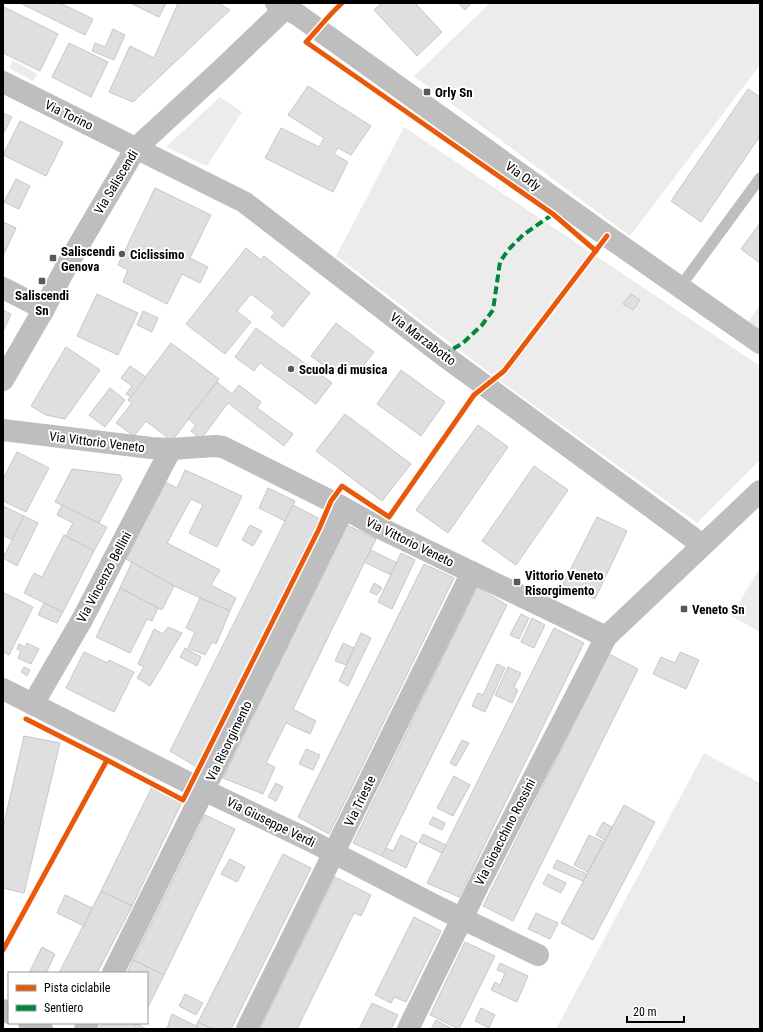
<svg xmlns="http://www.w3.org/2000/svg" width="763" height="1032" font-family="'Roboto Condensed',sans-serif">
	<rect width="100%" height="100%" fill="#fff"/>
	<g fill="#ececec">
		<polygon points="490,3 760,3 760,65 630,236 414,76"/>
		<polygon points="13,60 37,74 33,81 9,68"/>
		<polygon points="220,97 242,112 207,166 166,147"/>
		<polygon points="404,127 760,366 760,460 697,523 499,380 336,256"/>
		<polygon points="760,305 760,330 748,322"/>
		<polygon points="760,568 760,632 731,616"/>
		<polygon points="704,753 760,783 760,1029 560,1029 557,1027"/>
	</g>
	<g fill="#dfdfdf" stroke="#c7c7c7">
		<polygon points="20,3 60,3 93,19 85,35"/>
		<polygon points="130,3 166,3 159,17"/>
		<polygon points="178,3 218,3 230,10 133,102 109,92 130,46 154,58"/>
		<polygon points="382,3 415,3 442,32 417,56 374,10"/>
		<polygon points="458,3 472,3 465,10"/>
		<polygon points="4,7 58,34 40,71 3,53 3,10"/>
		<polygon points="113,29 125,35 114,60 92,51 95,43 105,47"/>
		<polygon points="69,43 108,62 91,97 52,77"/>
		<polygon points="308,86 371,126 351,155 338,148 334,154 348,162 333,192 265,158 281,128 319,147 324,138 288,115"/>
		<polygon points="748,89 760,97 760,136 701,222 671,201"/>
		<polygon points="3,113 12,117 3,134"/>
		<polygon points="20,121 63,142 46,176 3,155"/>
		<polygon points="16,179 30,186 19,209 4,202"/>
		<polygon points="155,188 211,215 190,258 208,267 200,283 182,274 167,304 123,282 128,270 118,265"/>
		<polygon points="3,222 16,228 3,256"/>
		<polygon points="760,223 760,263 741,249"/>
		<polygon points="246,248 261,260 264,256 310,293 283,327 271,317 275,312 251,294 237,311 251,322 225,354 186,324"/>
		<polygon points="97,294 138,313 118,355 77,336"/>
		<polygon points="631,294 640,300 633,310 623,304"/>
		<polygon points="3,310 11,314 3,332"/>
		<polygon points="143,311 158,318 152,332 137,325"/>
		<polygon points="336,323 374,352 357,374 345,365 337,375 311,356"/>
		<polygon points="256,328 332,383 316,404 260,363 254,371 235,357"/>
		<polygon points="171,343 219,379 172,441 146,421 134,436 116,423 132,403 128,400"/>
		<polygon points="66,347 100,370 65,419 46,415 31,406"/>
		<polygon points="130,366 146,377 131,397 126,394 132,386 121,378"/>
		<polygon points="401,370 445,402 421,436 377,404"/>
		<polygon points="217,382 232,394 239,385 261,402 257,408 293,434 284,446 228,403 201,439 191,431 196,425 188,419"/>
		<polygon points="110,388 125,400 105,427 89,415"/>
		<polygon points="345,414 411,464 382,501 316,451"/>
		<polygon points="478,425 508,447 448,533 416,510"/>
		<polygon points="17,452 49,468 26,512 3,501 3,479"/>
		<polygon points="534,466 568,490 516,565 482,541"/>
		<polygon points="72,469 120,475 122,479 99,523 55,502"/>
		<polygon points="185,470 242,496 217,547 189,533 203,505 191,499 167,543 220,570 211,585 236,598 230,611 174,586 126,559 165,482 177,488"/>
		<polygon points="268,488 295,501 285,521 259,508"/>
		<polygon points="62,505 107,527 94,551 66,536 73,523 57,515"/>
		<polygon points="293,505 320,519 197,767 170,751"/>
		<polygon points="3,506 24,516 12,540 3,535"/>
		<polygon points="24,516 38,523 17,566 3,558"/>
		<polygon points="597,517 627,531 595,599 563,584"/>
		<polygon points="250,525 262,531 253,546 242,540"/>
		<polygon points="347,525 376,539 293,709 316,721 310,734 286,723 266,763 275,767 263,794 223,778"/>
		<polygon points="64,535 94,551 63,612 24,593 34,573 42,577"/>
		<polygon points="371,550 397,563 391,575 364,562"/>
		<polygon points="401,553 415,560 392,609 378,602"/>
		<polygon points="132,562 174,586 162,610 120,588"/>
		<polygon points="424,564 454,578 329,834 298,817"/>
		<polygon points="374,583 382,588 377,595 370,592"/>
		<polygon points="477,587 507,605 382,856 353,843"/>
		<polygon points="120,588 158,608 152,621 147,619 130,653 96,637"/>
		<polygon points="4,593 33,607 9,655 3,652 3,595"/>
		<polygon points="200,598 230,611 216,644 212,642 205,655 188,648 195,632 186,628"/>
		<polygon points="44,603 63,612 57,623 38,615"/>
		<polygon points="521,614 529,618 519,639 510,635"/>
		<polygon points="532,618 545,625 534,648 521,642"/>
		<polygon points="168,627 182,633 150,686 137,678 144,667 138,664 154,629 163,634"/>
		<polygon points="554,628 584,643 459,897 427,883"/>
		<polygon points="361,633 371,638 348,686 339,681"/>
		<polygon points="27,643 39,649 31,664 18,658 21,651 17,649 19,644 25,647"/>
		<polygon points="343,643 354,648 346,665 335,661"/>
		<polygon points="185,648 201,657 197,666 180,657"/>
		<polygon points="84,652 108,663 109,660 134,672 114,712 66,688"/>
		<polygon points="680,652 699,660 686,689 653,674 661,657 675,663"/>
		<polygon points="609,654 638,669 513,921 483,906"/>
		<polygon points="497,664 505,668 485,712 472,706 478,693 483,695"/>
		<polygon points="24,667 30,670 27,676 21,672"/>
		<polygon points="508,667 521,673 514,687 518,690 512,703 495,695"/>
		<polygon points="24,736 60,743 24,893 3,888 3,828"/>
		<polygon points="462,740 469,743 456,766 450,763"/>
		<polygon points="306,749 320,755 313,770 299,764"/>
		<polygon points="454,776 470,785 453,816 437,808"/>
		<polygon points="276,783 283,787 276,801 268,797"/>
		<polygon points="152,787 182,802 132,906 101,891"/>
		<polygon points="624,805 655,822 593,940 561,923"/>
		<polygon points="205,815 235,829 164,975 133,960"/>
		<polygon points="433,817 445,823 442,830 429,824"/>
		<polygon points="603,822 612,827 605,840 596,835"/>
		<polygon points="423,834 446,845 442,853 419,842"/>
		<polygon points="401,835 417,843 406,868 382,856 386,848 393,851"/>
		<polygon points="589,835 604,842 588,872 574,865"/>
		<polygon points="283,854 311,868 231,1029 212,1029 198,1022"/>
		<polygon points="230,859 245,867 237,882 221,874"/>
		<polygon points="557,860 587,874 583,881 553,868"/>
		<polygon points="548,874 566,883 561,893 543,884"/>
		<polygon points="335,877 371,895 361,916 354,913 297,1029 260,1029"/>
		<polygon points="101,891 132,906 97,973 59,973"/>
		<polygon points="65,895 92,908 84,926 57,913"/>
		<polygon points="536,913 558,923 550,939 528,929"/>
		<polygon points="414,917 441,931 406,1002 394,997 391,1003 375,995"/>
		<polygon points="465,942 495,956 459,1029 430,1015"/>
		<polygon points="42,947 55,954 46,973 29,973"/>
		<polygon points="133,960 164,975 147,1009 147,973 127,973"/>
		<polygon points="500,963 528,976 517,1002 491,990 495,982 500,985 505,973 497,970"/>
		<polygon points="185,994 203,1003 196,1015 179,1006"/>
		<polygon points="372,1003 398,1015 391,1029 359,1029"/>
		<polygon points="481,1008 495,1015 489,1028 475,1021"/>
		<polygon points="172,1014 198,1027 197,1029 167,1029"/>
		<polygon points="436,1020 452,1029 431,1029"/>
		<polygon points="198,1022 212,1029 197,1029 198,1027 196,1025"/>
		<polygon points="102,1023 140,1023 139,1025 136,1024 133,1029 99,1029"/>
		<polygon points="136,1024 139,1025 146,1029 133,1029"/>
	</g>
	<g fill="none" stroke-linecap="round" stroke-linejoin="round">
		<polyline stroke="#bebebe" stroke-width="11" points="680,287 760,178"/>
		<g stroke="#bebebe" stroke-width="22">
			<polyline points="276,3 298,15 607,236 760,343"/>
			<polyline points="3,82 244,202 443,355 673,523 702,545"/>
			<polyline points="3,288 44,309"/>
			<polyline points="3,380 44,309 67,265 136,148 222,69 291,3"/>
			<polyline points="3,430 151,448 171,449 215,446 223,447 331,501 378,527 606,637"/>
			<polyline points="3,689 191,784 311,841 436,906 538,955"/>
			<polyline points="33,704 83,618 171,449"/>
			<polyline points="113,973 344,508"/>
			<polyline points="3,1010 9,1013"/>
			<polyline points="29,1023 42,1029"/>
			<polyline points="85,1029 88,1023"/>
			<polyline points="247,1029 472,572"/>
			<polyline points="408,1029 477,888 606,637 760,491"/>
		</g>
		<polyline stroke="#00873e" stroke-width="4" stroke-dasharray="8 4" stroke-linecap="butt" points="443,355 463,343 482,325 493,310 500,262 508,250 523,235 553,214"/>
		<defs>
			<g id="cycleway">
				<path d="M342 3C329 15 318 29 306 42L553 214 596 251"/>
				<polyline points="26,719 107,760"/>
				<polyline points="3,950 107,760 183,800 319,529 331,501 342,486 389,517 474,395 504,371 607,236"/>
			</g>
		</defs>
		<use href="#cycleway" stroke="#fff" stroke-width="8"/>
		<use href="#cycleway" stroke="#e8590c" stroke-width="5"/>
	</g>
	<g fill="#595959" stroke="#fff" stroke-width="1.5">
		<rect x="423" y="88" width="8" height="8" rx="2"/>
		<circle cx="122" cy="254" r="4"/>
		<rect x="49" y="254" width="8" height="8" rx="2"/>
		<rect x="38" y="277" width="8" height="8" rx="2"/>
		<circle cx="291" cy="369" r="4"/>
		<rect x="513" y="578" width="8" height="8" rx="2"/>
		<rect x="680" y="605" width="8" height="8" rx="2"/>
	</g>
	<g text-anchor="middle" dominant-baseline="central" stroke-width="4" stroke-linejoin="round" paint-order="stroke">
		<g font-size="13" font-weight="bold" fill="#000" stroke="#fff" text-anchor="start">
			<text x="435" y="92">Orly Sn</text>
			<text x="61" y="251">Saliscendi<tspan x="61" dy="15">Genova</tspan></text>
			<text x="130" y="254">Ciclissimo</text>
			<text x="42" y="295" text-anchor="middle">Saliscendi<tspan x="42" dy="15">Sn</tspan></text>
			<text x="299" y="369">Scuola di musica</text>
			<text x="525" y="575">Vittorio Veneto<tspan x="525" dy="15">Risorgimento</tspan></text>
			<text x="692" y="609">Veneto Sn</text>
		</g>
		<g font-size="13" fill="#000" stroke="#fff">
			<text transform="translate(69 115) rotate(26)">Via Torino</text>
			<text transform="translate(523 176) rotate(35)">Via Orly</text>
			<text transform="translate(116 182) rotate(-59)">Via Saliscendi</text>
			<text transform="translate(423 339) rotate(37)">Via Marzabotto</text>
			<text transform="translate(97 442) rotate(7)">Via Vittorio Veneto</text>
			<text transform="translate(410 542) rotate(26)">Via Vittorio Veneto</text>
			<text transform="translate(104 577) rotate(-62)">Via Vincenzo Bellini</text>
			<text transform="translate(229 741) rotate(-64)">Via Risorgimento</text>
			<text transform="translate(360 801) rotate(-64)">Via Trieste</text>
			<text transform="translate(271 822) rotate(26)">Via Giuseppe Verdi</text>
			<text transform="translate(505 832) rotate(-63)">Via Gioacchino Rossini</text>
		</g>
	</g>
	<rect width="763" height="1032" fill="none" stroke="#000000" stroke-width="8"/>
	<rect x="8" y="972" width="140" height="52" fill="#ffffff" stroke="#999999"/>
	<rect x="16" y="985" width="20" height="6" fill="#e8590c" stroke="#999999"/>
	<text x="44" y="992" font-size="12" fill="#000000">Pista ciclabile</text>
	<rect x="16" y="1005" width="20" height="6" fill="#00873e" stroke="#999999"/>
	<text x="44" y="1012" font-size="12" fill="#000000">Sentiero</text>
	<path d="M627 1016v6h57v-6" fill="none" stroke="#000000" stroke-width="2"/>
	<text x="633" y="1016" font-size="12" fill="#000000" stroke="#ffffff" stroke-width="3" paint-order="stroke">20 m</text>
</svg>
